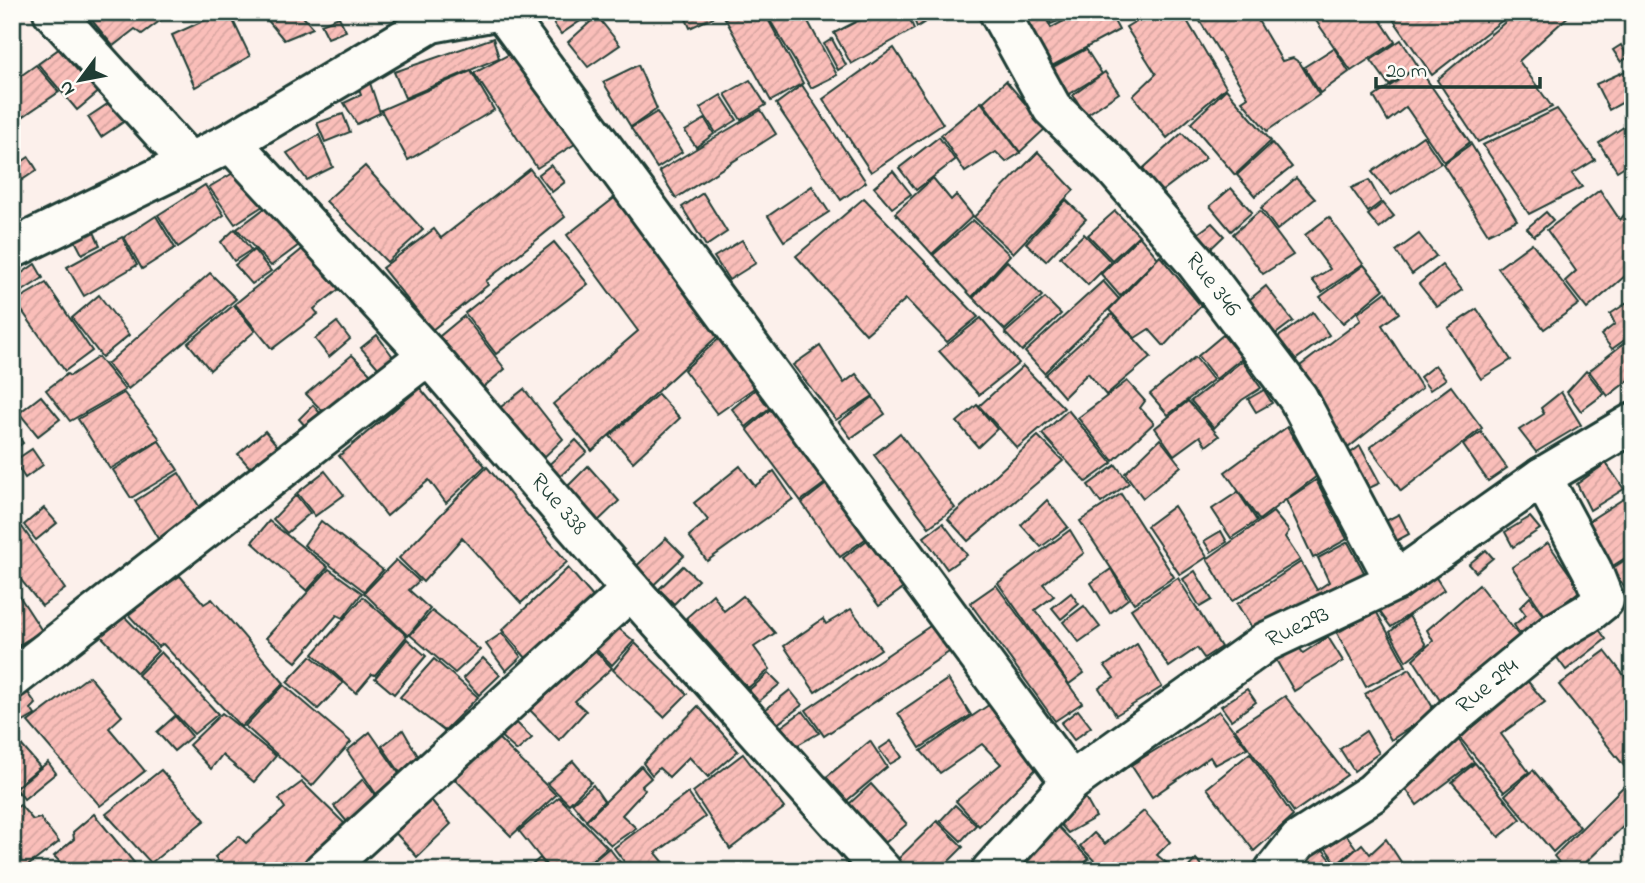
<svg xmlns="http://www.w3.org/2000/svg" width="1645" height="883" font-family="'Indie Flower',sans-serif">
	<defs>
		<pattern id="building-hatch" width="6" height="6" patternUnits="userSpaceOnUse" patternTransform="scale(1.75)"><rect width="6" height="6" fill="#fabeb9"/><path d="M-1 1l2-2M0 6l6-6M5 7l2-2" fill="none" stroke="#d6a4a0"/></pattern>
	</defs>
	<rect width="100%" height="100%" fill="#fcf0eb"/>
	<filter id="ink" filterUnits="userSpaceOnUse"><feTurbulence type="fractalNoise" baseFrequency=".0143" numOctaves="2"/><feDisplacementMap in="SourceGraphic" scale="14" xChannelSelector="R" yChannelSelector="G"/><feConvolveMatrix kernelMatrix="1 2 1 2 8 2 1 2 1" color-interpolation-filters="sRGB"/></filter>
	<g filter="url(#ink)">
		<g fill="url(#building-hatch)" stroke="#1f3d34" stroke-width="2">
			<polygon points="85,12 172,12 142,34 135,29 113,46"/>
			<polygon points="223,12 229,12 250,56 195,87 172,35"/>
			<polygon points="261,12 299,12 313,28 284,40"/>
			<polygon points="564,12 592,12 592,13 561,34 552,21"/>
			<polygon points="683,12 764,12 803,83 771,101 722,13 690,28"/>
			<polygon points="765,12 803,12 837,75 811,88"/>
			<polygon points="875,12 907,12 914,29 851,64 834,33"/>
			<polygon points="911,12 941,12 917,27"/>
			<polygon points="1003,12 1043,12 1051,28 1075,15 1074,12 1109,12 1119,30 1037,74"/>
			<polygon points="1046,12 1068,12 1070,16 1051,24"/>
			<polygon points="1151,12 1182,12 1226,87 1167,138 1133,96 1156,74 1126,27"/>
			<polygon points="1194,12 1253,12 1282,61 1293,58 1300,63 1319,95 1267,131 1242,101 1248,97"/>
			<polygon points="1316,12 1375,12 1395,42 1351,71 1312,15"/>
			<polygon points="1388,12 1513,12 1432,75"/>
			<polygon points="1517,12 1573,12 1519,61 1552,107 1478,142 1437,80"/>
			<polygon points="597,16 620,45 588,67 568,42"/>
			<polygon points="339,17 346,31 328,38 321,24"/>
			<polygon points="493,38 499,58 405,98 394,72"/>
			<polygon points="832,39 846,65 838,70 824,44"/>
			<polygon points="1401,40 1418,66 1389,85 1371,60"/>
			<polygon points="67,43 101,90 77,110 38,64"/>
			<polygon points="1621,45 1628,57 1621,62 1613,50"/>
			<polygon points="525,46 586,137 537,168 474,73"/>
			<polygon points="894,48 943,124 871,172 823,99"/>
			<polygon points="1334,48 1349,72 1320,93 1304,67"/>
			<polygon points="1086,49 1102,74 1068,95 1051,68"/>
			<polygon points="36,65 59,92 12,124 12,82"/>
			<polygon points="638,65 657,109 631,127 603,82"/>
			<polygon points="1418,67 1470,142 1444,162 1406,107 1388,121 1374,97"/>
			<polygon points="1630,69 1633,72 1633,97 1609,110 1596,84"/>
			<polygon points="471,71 494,110 408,160 381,110"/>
			<polygon points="1105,72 1119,93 1086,115 1073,95"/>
			<polygon points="369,80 380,113 357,124 344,103 361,95 358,87"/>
			<polygon points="750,80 766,105 741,120 725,94"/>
			<polygon points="1006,81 1046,128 1020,152 983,102"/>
			<polygon points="802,85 866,182 841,200 776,104"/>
			<polygon points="1226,89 1271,141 1235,175 1191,123"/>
			<polygon points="721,95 737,120 716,133 700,108"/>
			<polygon points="112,101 125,121 101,137 88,117"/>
			<polygon points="981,102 1020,153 1006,162 996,152 965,172 941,135"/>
			<polygon points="1557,109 1595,160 1572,174 1582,187 1529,214 1483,145"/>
			<polygon points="761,110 776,134 676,198 659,171"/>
			<polygon points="657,112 682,152 657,168 631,128"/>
			<polygon points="343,114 350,132 325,142 317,123"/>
			<polygon points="705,119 714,134 696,147 685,131"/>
			<polygon points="1633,121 1633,161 1617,171 1599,143"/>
			<polygon points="1182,133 1206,158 1154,197 1137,174"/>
			<polygon points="319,135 333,167 307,180 287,153"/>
			<polygon points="1423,136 1441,163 1391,195 1372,172"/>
			<polygon points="939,137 955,160 916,190 899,168"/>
			<polygon points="1272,143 1292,167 1255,196 1237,175"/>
			<polygon points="1471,144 1517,220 1488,234 1443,164"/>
			<polygon points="1038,152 1074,190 1013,253 974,217"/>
			<polygon points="29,157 37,170 22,180 14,167"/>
			<polygon points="551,165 565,182 552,192 538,175"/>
			<polygon points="365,166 423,230 387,262 326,201"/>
			<polygon points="242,168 266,204 235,224 209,187"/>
			<polygon points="530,169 565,217 486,281 488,285 432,330 382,268 434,229 441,238"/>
			<polygon points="893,171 911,194 892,208 874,187"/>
			<polygon points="933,178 951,200 956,195 973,216 932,254 895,213"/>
			<polygon points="1296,178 1315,199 1277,230 1261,208"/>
			<polygon points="1369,180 1381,202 1368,212 1351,188"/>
			<polygon points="205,185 224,215 178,247 158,215"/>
			<polygon points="812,186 829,212 784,241 768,216"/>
			<polygon points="1231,188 1252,212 1231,231 1210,206"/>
			<polygon points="1600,190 1620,220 1633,204 1633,269 1587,309 1565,281 1576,271 1547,230"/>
			<polygon points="622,192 721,333 592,451 553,404 638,331 567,235"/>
			<polygon points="703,193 727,232 706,246 682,207"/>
			<polygon points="864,198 978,317 947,342 906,299 866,334 796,256"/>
			<polygon points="1066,200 1086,219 1046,261 1026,243"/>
			<polygon points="1383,203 1394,216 1379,228 1368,215"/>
			<polygon points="269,205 299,245 271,266 237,229"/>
			<polygon points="1115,211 1139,235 1112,260 1088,235"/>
			<polygon points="1260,211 1293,255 1263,274 1233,234"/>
			<polygon points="1546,212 1553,220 1534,236 1527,228"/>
			<polygon points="156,216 175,248 142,269 124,237"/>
			<polygon points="1329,217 1363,264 1322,292 1312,280 1330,269 1305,235"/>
			<polygon points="973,220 1010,255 972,297 933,255"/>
			<polygon points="90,223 100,245 82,254 71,233"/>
			<polygon points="1212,223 1224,236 1202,257 1188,241"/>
			<polygon points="235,229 251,250 234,261 221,242"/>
			<polygon points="1084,234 1111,262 1088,285 1060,257"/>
			<polygon points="1419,234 1436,256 1412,274 1396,251"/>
			<polygon points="1139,236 1158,258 1120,296 1101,274"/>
			<polygon points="122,237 137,265 84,296 67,267"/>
			<polygon points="742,240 756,263 729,280 714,257"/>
			<polygon points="554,242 588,284 496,354 465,313"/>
			<polygon points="1532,243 1579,304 1544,329 1498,268"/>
			<polygon points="305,247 339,289 314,309 318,314 272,349 235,304"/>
			<polygon points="254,250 271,271 252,284 235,265"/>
			<polygon points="1160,256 1201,306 1164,346 1149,329 1135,338 1109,310"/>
			<polygon points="1007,261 1042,296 1005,330 973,298"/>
			<polygon points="35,264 43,278 18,294 12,286 12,280"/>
			<polygon points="1364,265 1384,289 1343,323 1320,297"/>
			<polygon points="1442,265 1462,290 1437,307 1419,284"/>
			<polygon points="210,273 236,299 128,389 107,364"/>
			<polygon points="1103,281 1119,299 1044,373 1025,352"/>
			<polygon points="46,283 92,351 65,371 15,301"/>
			<polygon points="1266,286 1293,321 1269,339 1243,305"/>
			<polygon points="1386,292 1399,313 1382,325 1422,388 1348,448 1296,369 1361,320 1358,313"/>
			<polygon points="99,295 129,335 102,357 72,318"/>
			<polygon points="1045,298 1061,314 1022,351 1005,333"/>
			<polygon points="1633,299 1633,334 1612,349 1601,335 1615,324 1610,314"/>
			<polygon points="234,305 255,331 210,370 188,343"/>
			<polygon points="1477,309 1511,360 1481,379 1448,328"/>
			<polygon points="1313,312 1329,335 1287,366 1270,343"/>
			<polygon points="1112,314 1151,357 1106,395 1088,373 1064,397 1045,375"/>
			<polygon points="464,316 505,369 481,389 429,345"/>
			<polygon points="981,318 1019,363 979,395 939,351"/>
			<polygon points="337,322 350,339 329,357 315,339"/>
			<polygon points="377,335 394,358 380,370 361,348"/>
			<polygon points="1223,335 1242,358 1216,379 1198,356"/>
			<polygon points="722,336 757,386 717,414 684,370"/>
			<polygon points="1633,336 1633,377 1608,396 1589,371"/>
			<polygon points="820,346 844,383 856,374 873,396 836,420 793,365"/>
			<polygon points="352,355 377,380 329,418 306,394"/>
			<polygon points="98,357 125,390 70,421 46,390 67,374 70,376"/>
			<polygon points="1195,357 1213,380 1168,415 1150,394"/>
			<polygon points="1242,361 1261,388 1242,400 1214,428 1191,401"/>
			<polygon points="1435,365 1446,379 1430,390 1420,377"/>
			<polygon points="1023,366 1064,408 1017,448 979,406"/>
			<polygon points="1586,371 1604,394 1581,411 1567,392"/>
			<polygon points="1127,381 1145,401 1140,408 1154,423 1113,461 1078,418"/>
			<polygon points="1451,386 1482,428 1401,491 1370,447"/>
			<polygon points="758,387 772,406 746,427 732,409"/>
			<polygon points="420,388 485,466 446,503 429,480 387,516 339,456"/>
			<polygon points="524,389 563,439 540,461 497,410"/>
			<polygon points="1264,390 1272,403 1256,412 1248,399"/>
			<polygon points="1561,392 1581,425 1536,452 1519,430 1544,414 1541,408"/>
			<polygon points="124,393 160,439 110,469 78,419"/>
			<polygon points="658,394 680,418 633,462 610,436"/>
			<polygon points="41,396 60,419 38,436 19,413"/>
			<polygon points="873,397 885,414 851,438 839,422"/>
			<polygon points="1188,401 1219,436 1206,446 1200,436 1174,455 1155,428"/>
			<polygon points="313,405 327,421 312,434 299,419"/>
			<polygon points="977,405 997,429 978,447 957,422"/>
			<polygon points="773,407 828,481 801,501 747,429"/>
			<polygon points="1068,410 1112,463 1086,482 1042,434"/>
			<polygon points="12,427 23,443 12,451"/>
			<polygon points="1287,427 1317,476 1259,520 1225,472"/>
			<polygon points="265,431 286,456 260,479 238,454"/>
			<polygon points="1481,432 1507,468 1488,481 1463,445"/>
			<polygon points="900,433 955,508 929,527 874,455"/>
			<polygon points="1038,436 1063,461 968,541 948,519"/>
			<polygon points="1160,439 1181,466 1143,498 1125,473"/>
			<polygon points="576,440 587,452 556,480 545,468"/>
			<polygon points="159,441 178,470 131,498 113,470"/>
			<polygon points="1360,446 1380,483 1361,492 1345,457"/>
			<polygon points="32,449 43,465 25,478 14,461"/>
			<polygon points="1606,463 1624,489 1590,510 1577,484"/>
			<polygon points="1116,465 1129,483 1101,503 1088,485"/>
			<polygon points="588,466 619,501 595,524 564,490"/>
			<polygon points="740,466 755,486 774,471 793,499 707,561 689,536 708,520 694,503"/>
			<polygon points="487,467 567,562 521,603 462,538 423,582 399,558"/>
			<polygon points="325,471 344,495 315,516 297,493"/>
			<polygon points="179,473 209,523 165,550 135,501"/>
			<polygon points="1316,480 1347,539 1313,558 1286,500"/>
			<polygon points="829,482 868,537 840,557 802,503"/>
			<polygon points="1238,492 1257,521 1231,538 1212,509"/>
			<polygon points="1121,494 1174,577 1134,603 1080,521"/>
			<polygon points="296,495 310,513 287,533 273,519"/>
			<polygon points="1623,499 1633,513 1633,553 1611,567 1581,526"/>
			<polygon points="1047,500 1068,527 1041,547 1021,525"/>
			<polygon points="1174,506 1207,557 1180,575 1147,526"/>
			<polygon points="44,508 57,523 36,540 24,525"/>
			<polygon points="1273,512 1289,531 1285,537 1300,560 1232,601 1207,559"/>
			<polygon points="1399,514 1409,534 1387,546 1376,526"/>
			<polygon points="1530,517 1540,529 1513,547 1505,532"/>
			<polygon points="269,521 328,567 307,591 252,542"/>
			<polygon points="321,521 383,570 364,591 304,545"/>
			<polygon points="943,523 967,555 947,569 924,537"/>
			<polygon points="22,527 65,589 42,606 12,569 12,535"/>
			<polygon points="1070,530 1084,553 1043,584 1054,596 1035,610 1084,673 1069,684 998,583"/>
			<polygon points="1221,531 1227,542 1211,552 1204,541"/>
			<polygon points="666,538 684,556 644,594 626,576"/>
			<polygon points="870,538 906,586 879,606 843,558"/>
			<polygon points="1348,542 1366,576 1259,640 1237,604 1301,562 1317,590 1329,582 1318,558"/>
			<polygon points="1548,543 1581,590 1546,617 1512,567"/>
			<polygon points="1486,550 1493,558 1476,572 1469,564"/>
			<polygon points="1633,555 1633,597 1611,569"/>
			<polygon points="396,560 419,581 409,590 430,609 408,636 364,593"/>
			<polygon points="683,566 698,580 674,604 659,589"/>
			<polygon points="568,568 594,598 526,658 502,630"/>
			<polygon points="329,569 362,593 343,618 337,615 296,662 266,638"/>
			<polygon points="1111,569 1128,599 1110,613 1091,583"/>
			<polygon points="1431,570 1444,590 1391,627 1377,608"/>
			<polygon points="1195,571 1212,600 1200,607 1183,579"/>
			<polygon points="180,576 204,604 212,599 284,683 241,727 163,644 158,647 125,611"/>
			<polygon points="1178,578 1221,647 1204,658 1197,648 1169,667 1131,609"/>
			<polygon points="996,585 1082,703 1055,721 970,603"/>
			<polygon points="1479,585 1520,637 1443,705 1413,659 1433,641 1427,630"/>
			<polygon points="1071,593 1079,604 1061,619 1052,608"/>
			<polygon points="18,594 42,631 12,649 12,598"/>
			<polygon points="713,594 724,611 743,596 775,633 754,647 770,669 748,688 686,618"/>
			<polygon points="363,597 407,636 375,675 372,674 356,693 313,654"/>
			<polygon points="1530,597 1546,620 1522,637 1514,625 1526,615 1520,607"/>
			<polygon points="1084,606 1100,627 1079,642 1063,622"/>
			<polygon points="851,609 881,649 815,692 784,646 823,619 826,624"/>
			<polygon points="118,610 158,651 137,673 96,631"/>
			<polygon points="432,611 480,650 455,673 410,635"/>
			<polygon points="1376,611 1406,666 1366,687 1337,633"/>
			<polygon points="1409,616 1426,645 1406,661 1390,632"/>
			<polygon points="612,623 634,641 612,665 593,646"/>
			<polygon points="933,624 952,650 824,736 806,710"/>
			<polygon points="1595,624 1606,639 1566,670 1555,655"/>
			<polygon points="502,633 521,657 506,671 486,644"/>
			<polygon points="1328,637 1343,661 1294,691 1272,653 1295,641 1303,653"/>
			<polygon points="407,639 426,656 394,694 375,678"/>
			<polygon points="635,643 687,694 664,717 613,670"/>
			<polygon points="589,644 612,668 575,701 586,711 559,740 527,707"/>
			<polygon points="1137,644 1162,687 1116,715 1099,688 1114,678 1105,666"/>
			<polygon points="1605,651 1633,687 1633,777 1559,685"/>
			<polygon points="161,652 218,714 194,734 138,675"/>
			<polygon points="311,656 343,683 318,709 287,682"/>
			<polygon points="483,658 500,675 479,695 463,678"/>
			<polygon points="434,659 478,697 444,731 400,697"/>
			<polygon points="1410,669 1435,711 1391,740 1365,694"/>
			<polygon points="769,673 780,684 758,702 749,690"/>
			<polygon points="89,676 122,716 109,728 145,771 100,806 28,722"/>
			<polygon points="1525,678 1545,702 1501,734 1529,772 1504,792 1454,731"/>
			<polygon points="948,679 971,715 920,748 898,713"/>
			<polygon points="22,684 36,704 31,709 35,715 18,725 12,717 12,691"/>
			<polygon points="284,685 351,742 312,786 245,726"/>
			<polygon points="1247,689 1256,702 1231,720 1221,706"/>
			<polygon points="790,690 802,705 776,725 765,710"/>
			<polygon points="1285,696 1347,775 1294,812 1235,729"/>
			<polygon points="996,700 1042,763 979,826 956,801 1001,764 982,744 940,773 921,751"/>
			<polygon points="698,706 738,751 708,777 689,757 669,777 659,768 652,775 643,763"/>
			<polygon points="1078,710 1091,727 1074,740 1061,723"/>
			<polygon points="803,711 819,733 794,747 781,727"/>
			<polygon points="1219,711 1247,748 1215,765 1210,757 1152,797 1131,765"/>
			<polygon points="222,713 276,756 254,782 222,755 211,769 189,745"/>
			<polygon points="175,716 192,736 174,751 157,732"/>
			<polygon points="513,719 532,738 517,751 497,733"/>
			<polygon points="403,730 418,756 401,774 382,746"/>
			<polygon points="1366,731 1379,753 1354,771 1340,749"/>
			<polygon points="370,732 400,775 376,794 347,751"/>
			<polygon points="1454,733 1474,762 1417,805 1399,779"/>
			<polygon points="12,734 40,767 15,788 18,793 12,799"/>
			<polygon points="496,736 556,795 511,836 450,774"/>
			<polygon points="870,741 887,767 844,803 824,779"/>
			<polygon points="891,741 902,757 890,764 879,749"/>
			<polygon points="1250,753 1293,816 1254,851 1207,788"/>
			<polygon points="743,754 784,808 730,849 693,792"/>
			<polygon points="573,761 591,782 569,804 547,783"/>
			<polygon points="48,762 56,773 24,799 16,788"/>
			<polygon points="1475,763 1521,819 1499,837 1452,782"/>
			<polygon points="641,766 651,778 642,786 645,790 622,815 636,828 611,845 586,821"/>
			<polygon points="161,770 205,820 151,863 106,814"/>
			<polygon points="1533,770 1580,827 1553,852 1505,795"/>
			<polygon points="363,779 375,795 347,822 334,806"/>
			<polygon points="1630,780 1633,783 1633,817 1577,871 1566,871 1554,856"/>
			<polygon points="302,782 347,826 295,871 226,871 215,857 239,836 246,843 285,808 279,799"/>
			<polygon points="871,784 907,824 885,843 849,804"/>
			<polygon points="593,785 604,801 586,820 572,803"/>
			<polygon points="1082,792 1096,817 1068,833 1052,815"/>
			<polygon points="688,793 705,817 656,853 671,871 631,871 614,848"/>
			<polygon points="428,796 451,824 417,857 392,829"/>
			<polygon points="559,797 607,847 580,871 551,871 519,831"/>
			<polygon points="20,805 33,820 40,818 59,842 21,871 12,871 12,811"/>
			<polygon points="955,805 976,825 961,841 940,821"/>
			<polygon points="1144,811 1170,842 1157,855 1176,871 1104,871 1080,846 1094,833 1105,844"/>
			<polygon points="94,814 141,871 51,871 60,862 54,856 74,839 73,832"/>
			<polygon points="1050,818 1089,859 1075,871 1049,871 1047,869 1044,871 997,871"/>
			<polygon points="937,821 963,847 939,871 909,871 898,859"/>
			<polygon points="1340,826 1356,848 1337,864 1321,842"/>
			<polygon points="1386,839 1407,871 1341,871 1337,866 1362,844 1370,854"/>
			<polygon points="1317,842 1335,865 1328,871 1294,871"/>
			<polygon points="609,848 627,871 585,871 584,869"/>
			<polygon points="540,858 550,871 525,871"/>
			<polygon points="1196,859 1206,871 1185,871"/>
		</g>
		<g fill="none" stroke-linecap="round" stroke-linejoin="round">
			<defs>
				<g id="street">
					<polyline points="53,12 189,162"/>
					<polyline points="503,12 1071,782"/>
					<polyline points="999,12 1052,108 1114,168 1194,260 1298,398 1395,581"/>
					<polyline points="231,142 428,355 631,590 882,871"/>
					<polyline points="12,249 231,142 431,23 490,12"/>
					<polyline points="12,679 428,355"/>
					<polyline points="323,871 631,590"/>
					<polyline points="991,871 1071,782 1266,642 1395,581 1542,477 1633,423"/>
					<polyline points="1274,871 1298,841 1372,793 1457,713 1554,633 1588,613 1604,600 1592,570 1542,477"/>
				</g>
			</defs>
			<use href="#street" stroke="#1f3d34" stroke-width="44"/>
			<use href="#street" stroke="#fdfcf7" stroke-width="38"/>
		</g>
	</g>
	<g text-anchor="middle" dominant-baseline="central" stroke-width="6" stroke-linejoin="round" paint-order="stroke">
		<g font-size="24" fill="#1f3d34" stroke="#fdfcf7">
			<text transform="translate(1212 285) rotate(52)">Rue 346</text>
			<text transform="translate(558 505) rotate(49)">Rue 338</text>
			<text transform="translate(1298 628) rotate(-26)">Rue293</text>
			<text transform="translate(1488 687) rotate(-40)">Rue 294</text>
		</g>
	</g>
	<rect width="1645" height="883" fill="none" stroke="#fdfcf7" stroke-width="42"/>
	<rect x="21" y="21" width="1603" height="841" fill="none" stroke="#1f3d34" stroke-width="2.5" filter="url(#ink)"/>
	<g transform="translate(80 80) rotate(238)" stroke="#fdfcf7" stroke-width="5" paint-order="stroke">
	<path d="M0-5L12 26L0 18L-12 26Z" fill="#1f3d34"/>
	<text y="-10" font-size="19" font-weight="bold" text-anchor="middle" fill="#1f3d34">N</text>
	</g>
	<path d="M1376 77v10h164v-10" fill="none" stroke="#1f3d34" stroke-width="3.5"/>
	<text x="1386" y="77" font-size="21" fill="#1f3d34" stroke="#fdfcf7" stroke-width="5" paint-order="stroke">20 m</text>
</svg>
